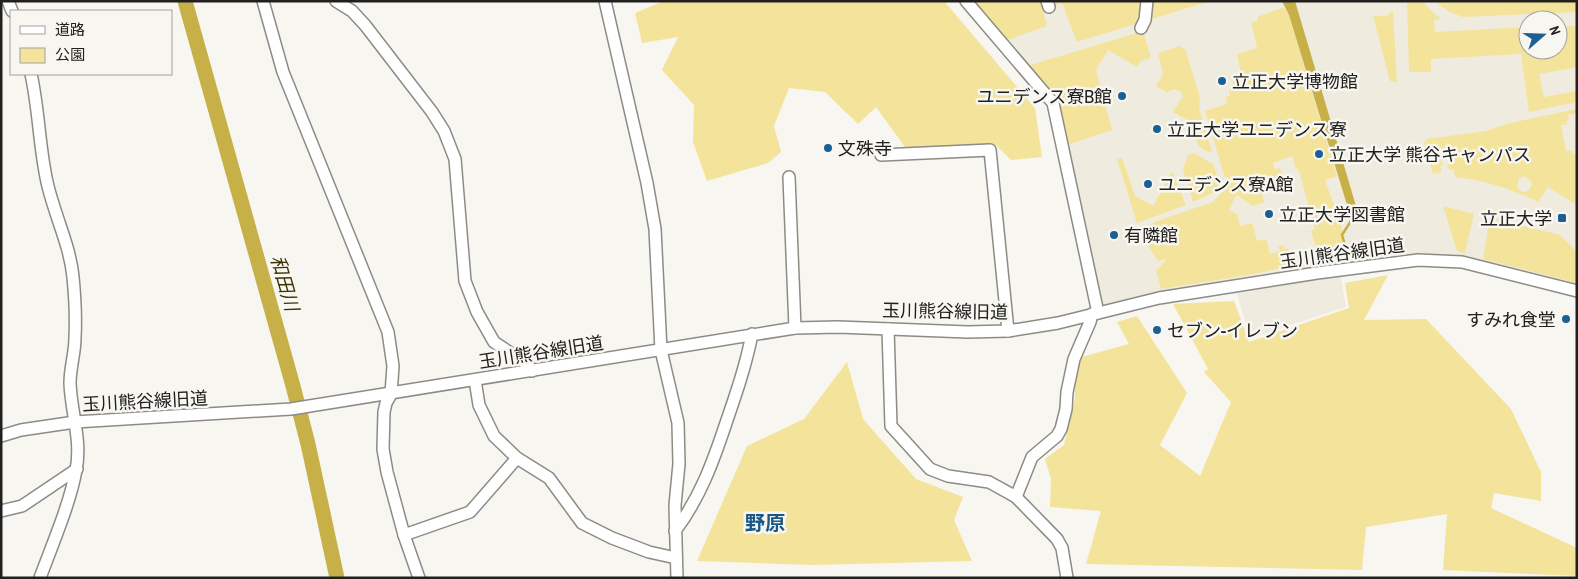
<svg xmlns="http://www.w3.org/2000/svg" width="1578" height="579" font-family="'Archivo Narrow','Noto Sans JP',sans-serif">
	<rect width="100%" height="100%" fill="#f7f6f0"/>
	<path fill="#efecdf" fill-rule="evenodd" d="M968 1H1577V286L1454 257 1437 255 1411 256 1339 266 1346 307 1251 338 1234 286 1095 316 1050 102ZM1528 20H1558V50H1528Z"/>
	<g fill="#f4e39b" fill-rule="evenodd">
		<polygon points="664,1 944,1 1035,108 1042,157 1011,160 997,146 907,150 876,107 858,124 825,92 789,88 774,126 781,152 768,163 707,181 693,142 694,105 662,70 678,37 642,43 635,13"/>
		<polygon points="974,1 1044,1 1046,9 1043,10 1047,26 1007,40"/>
		<polygon points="1050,1 1210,1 1077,42 1062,3 1051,7"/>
		<polygon points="1407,1 1423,1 1430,10 1441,19 1434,20 1435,32 1528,27 1528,50 1558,50 1558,27 1577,26 1577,67 1539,74 1544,97 1577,91 1577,102 1529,112 1521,54 1431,59 1431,72 1409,72"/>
		<polygon points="1435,1 1577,1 1577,12 1463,17 1449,12"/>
		<path d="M1284 7 1289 15 1337 176 1325 180 1343 231 1348 254 1254 274 1161 289 1156 271 1167 259 1158 261 1141 235 1140 229 1157 221 1213 202 1229 184 1224 175 1205 111 1227 104 1225 97 1230 96 1229 90 1240 69 1237 54 1257 48 1251 22 1258 21 1257 17ZM1292 156 1296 169 1298 168 1315 229 1311 231 1318 255 1301 260 1299 254H1290L1288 248 1284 249 1283 245 1278 247 1280 251 1270 254 1266 239 1257 241 1252 223 1240 226 1237 214 1229 210 1236 195 1253 206 1264 202 1259 183 1283 176 1280 168 1275 169 1273 163Z"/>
		<polygon points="1393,12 1397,82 1390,81 1373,16 1388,16 1389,13"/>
		<polygon points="1140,32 1144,34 1151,58 1141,61 1137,67 1108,50 1096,70 1112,130 1067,145 1056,105 1024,67"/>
		<path d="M1180 46 1186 51 1200 98 1199 108 1212 152C1196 151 1194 135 1191 122L1173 112 1183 96 1180 91 1175 89 1169 91 1168 93 1156 86 1163 74 1158 53Z"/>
		<path d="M1577 109V113L1568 115 1569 121H1566L1567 124 1561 125 1566 151H1572L1573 154 1576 153 1577 205 1548 187 1538 202C1512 189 1484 180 1455 177L1453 169H1449L1447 165 1449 163 1444 150 1438 152 1443 165 1440 166 1442 172 1433 174 1424 143 1427 139 1486 131 1510 123ZM1524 176 1530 180 1532 184 1529 190 1524 192 1519 190 1517 185 1519 178Z"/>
		<polygon points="1194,153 1213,164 1220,183 1215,192 1193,202 1183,169 1188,155"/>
		<polygon points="1122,158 1135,196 1153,206 1172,171 1186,205 1137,223 1117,159"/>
		<polygon points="1443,206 1474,214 1465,253 1457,251"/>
		<polygon points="1496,219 1560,235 1577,252 1577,283 1483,259 1489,224"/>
		<polygon points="1388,275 1364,320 1426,319 1511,409 1541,472 1541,501 1494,493 1491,508 1577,548 1577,576 1443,570 1447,514 1366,527 1362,570 1086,564 1101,511 1050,507 1051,479 1045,459 1064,445 1075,399 1074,359 1129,344 1117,322 1137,316 1187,393 1160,445 1200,476 1231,402 1204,372 1208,369 1173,304 1234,301 1249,342 1349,308 1345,283"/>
		<polygon points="847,362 863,419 916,479 963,497 954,520 972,561 812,565 697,561 747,446 804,419"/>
	</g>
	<polygon fill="#c8b049" points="1282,1 1295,1 1359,216 1351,218 1289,15"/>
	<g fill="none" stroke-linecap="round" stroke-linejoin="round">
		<polyline stroke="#c8b049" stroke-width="2.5" points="1354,216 1342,235 1349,259 1380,255"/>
		<polyline stroke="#c8b049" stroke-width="15" points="185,1 293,386 308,444 337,578"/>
		<defs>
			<g id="minor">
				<polyline points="8,1 12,11"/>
				<polyline points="263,1 283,72 388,332 393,366 391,394 386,403 384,412 383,449 387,472 404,535 419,578"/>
				<polyline points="336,1 352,11 365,25 432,112 444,131 455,159 465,281 477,312 494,342 527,364 532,371"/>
				<polyline points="605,1 647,183 655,229 661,350 678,423 679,464 675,505 677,578"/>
				<polyline points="966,1 1053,103 1098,313"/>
				<polyline points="1047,1 1049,7"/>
				<polyline points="1141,28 1145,20 1147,1"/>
				<path d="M31 74C39 110 39 146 47 182 54 214 70 245 73 277 75 297 76 318 75 338 75 353 70 368 70 383 71 412 82 441 76 470 70 504 52 545 40 578"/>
				<polyline points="881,155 990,150 1008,331"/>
				<polyline points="789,177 795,328"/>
				<polyline points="888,329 891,426 930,469 948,476 989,482 1016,497 1057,539 1062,548 1067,578"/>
				<polyline points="475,380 479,405 494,436 517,458 549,478 582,523 612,538 649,552 676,558"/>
				<polyline points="1,436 21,430 75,422 291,409 795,328 838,327 968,332 1008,331 1058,323 1159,298 1317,273 1418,260 1462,262 1577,291"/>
				<polyline points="1016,497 1032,457 1057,436 1061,429 1066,409 1067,392 1074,359 1090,322 1092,314"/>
				<polyline points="1,511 22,506 77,469"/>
				<path d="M675 531C700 498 713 462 726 423 736 394 746 365 752 334"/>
				<polyline points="404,535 470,512 517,458"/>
			</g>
		</defs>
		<use href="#minor" stroke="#8c8b86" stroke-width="14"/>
		<use href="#minor" stroke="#fff" stroke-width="11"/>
	</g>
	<g fill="#1b6095" stroke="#f7f6f0" stroke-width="2">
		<circle cx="1222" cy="81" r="5"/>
		<circle cx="1122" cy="96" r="5"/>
		<circle cx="1157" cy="129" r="5"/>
		<circle cx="828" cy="148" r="5"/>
		<circle cx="1319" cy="154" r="5"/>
		<circle cx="1148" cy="184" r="5"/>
		<circle cx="1269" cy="214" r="5"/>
		<rect x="1557" y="213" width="10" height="10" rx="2.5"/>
		<circle cx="1114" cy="235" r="5"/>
		<circle cx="1566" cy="319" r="5"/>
		<circle cx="1157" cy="330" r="5"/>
	</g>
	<g text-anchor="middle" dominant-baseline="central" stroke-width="5" stroke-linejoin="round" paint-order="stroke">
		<g font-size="18" fill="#21201e" stroke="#f7f6f0" text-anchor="start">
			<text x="1232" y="81">立正大学博物館</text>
			<text x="1112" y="96" text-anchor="end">ユニデンス寮B館</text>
			<text x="1167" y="129">立正大学ユニデンス寮</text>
			<text x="838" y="148">文殊寺</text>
			<text x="1329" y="154">立正大学 熊谷キャンパス</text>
			<text x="1158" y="184">ユニデンス寮A館</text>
			<text x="1279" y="214">立正大学図書館</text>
			<text x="1552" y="218" text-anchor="end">立正大学</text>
			<text x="1124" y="235">有隣館</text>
			<text x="1556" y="319" text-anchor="end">すみれ食堂</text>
			<text x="1167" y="330">セブン-イレブン</text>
		</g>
		<g font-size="18" fill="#21201e" stroke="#f7f6f0">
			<text transform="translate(1342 253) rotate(-8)">玉川熊谷線旧道</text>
			<text transform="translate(945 311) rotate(1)">玉川熊谷線旧道</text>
			<text transform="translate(541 352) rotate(-9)">玉川熊谷線旧道</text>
			<text transform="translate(145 401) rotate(-3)">玉川熊谷線旧道</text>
		</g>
		<g font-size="19" font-style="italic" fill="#3d3305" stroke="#f7f6f0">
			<text transform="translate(285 283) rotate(74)">和田川</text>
		</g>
		<g font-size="20" font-weight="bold" fill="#195887" stroke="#f7f6f0">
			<text x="765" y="522">野原</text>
		</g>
	</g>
	<rect width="1578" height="579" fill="none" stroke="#21201e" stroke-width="5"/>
	<rect x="10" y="10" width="162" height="65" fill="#f7f6f0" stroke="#a1a09c"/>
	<rect x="20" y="26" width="25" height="8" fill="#ffffff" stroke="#a1a09c"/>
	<text x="55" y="35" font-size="15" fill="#21201e">道路</text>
	<rect x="20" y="48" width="25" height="15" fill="#f4e39b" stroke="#a1a09c"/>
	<text x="55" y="60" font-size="15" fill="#21201e">公園</text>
	<g transform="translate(1543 35) rotate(70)"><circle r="24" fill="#f7f6f0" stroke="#a1a09c"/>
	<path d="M0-4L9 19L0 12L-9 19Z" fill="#1b6095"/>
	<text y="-8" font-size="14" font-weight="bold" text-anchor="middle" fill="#21201e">N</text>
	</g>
</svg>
